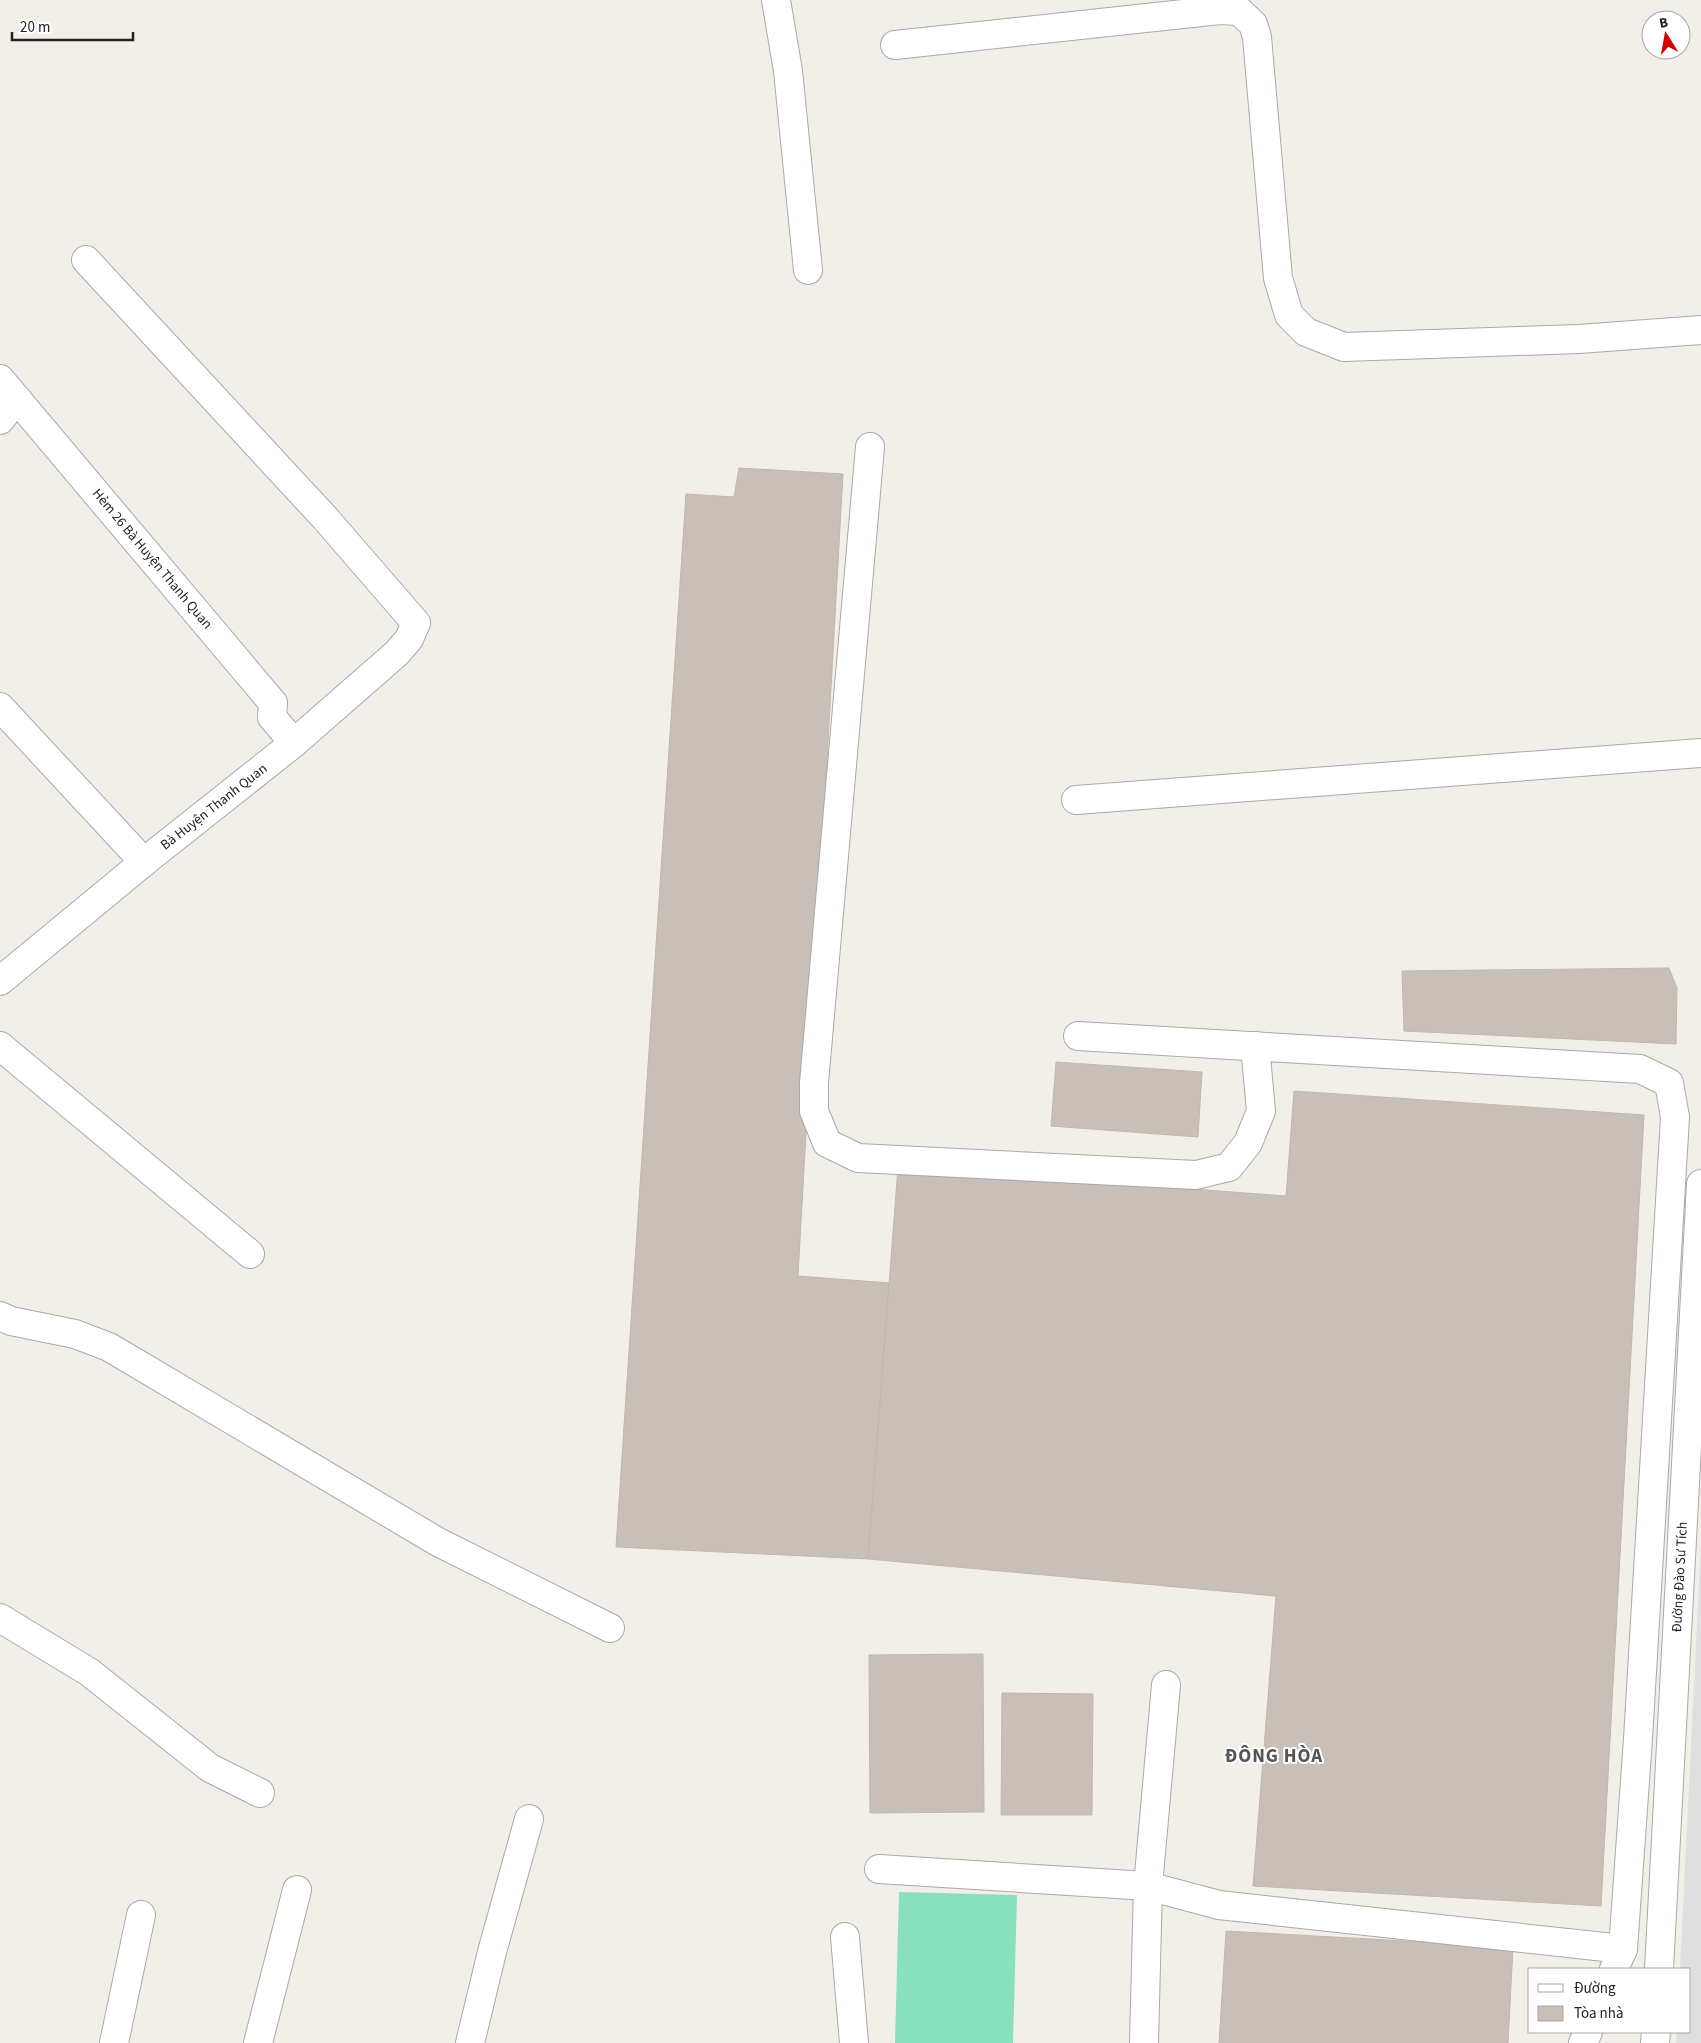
<svg xmlns="http://www.w3.org/2000/svg" width="1701" height="2043" font-family="'Source Sans 3',sans-serif">
	<rect width="100%" height="100%" fill="#f2efe9"/>
	<polygon fill="#e0dfdf" points="1701,1542 1701,2043 1676,2043 1677,2032 1690,2032 1690,1969 1680,1969"/>
	<polygon fill="#88e0be" points="899,1892 1017,1895 1013,2043 895,2043"/>
	<g fill="#c7bfb8" stroke="#c4b6ab">
		<polygon points="739,468 843,474 798,1276 889,1283 868,1559 616,1547 686,494 734,497"/>
		<polygon points="1669,968 1677,988 1676,1044 1404,1031 1402,971"/>
		<polygon points="1056,1062 1202,1072 1198,1137 1051,1126"/>
		<polygon points="1294,1091 1644,1115 1601,1906 1253,1886 1276,1596 868,1559 898,1167 1286,1196"/>
		<polygon points="983,1654 984,1812 870,1813 869,1655"/>
		<polygon points="1002,1693 1093,1694 1092,1815 1001,1815"/>
		<polygon points="1226,1931 1513,1947 1508,2043 1219,2043"/>
	</g>
	<g fill="none" stroke-linecap="round" stroke-linejoin="round">
		<defs>
			<g id="minor">
				<polyline points="776,0 788,71 808,270"/>
				<polyline points="895,45 1220,10 1239,11 1253,24 1257,37 1278,278 1289,315 1306,332 1344,347 1579,339 1701,330"/>
				<polyline points="0,379 273,703 272,717 294,743"/>
				<polyline points="0,420 17,399"/>
				<polyline points="870,447 814,1083 814,1111 827,1143 858,1158 1196,1175 1229,1167 1248,1143 1261,1111 1255,1046"/>
				<polyline points="0,707 144,862"/>
				<polyline points="1076,800 1701,753"/>
				<polyline points="0,981 144,862 294,743 397,653 409,639 416,623 325,518 86,260"/>
				<polyline points="1078,1036 1640,1069 1669,1083 1675,1117 1638,1739 1623,1949 1614,1969"/>
				<polyline points="0,1046 250,1254"/>
				<polyline points="0,1316 11,1321 75,1334 109,1347 438,1542 610,1628"/>
				<polyline points="0,1618 89,1672 210,1768 260,1793"/>
				<polyline points="879,1869 1148,1886 1219,1905 1623,1949"/>
				<polyline points="845,1937 854,2043"/>
				<polyline points="1659,1969 1701,1184"/>
				<polyline points="114,2043 141,1915"/>
				<polyline points="258,2043 297,1890"/>
				<polyline points="470,2043 492,1952 529,1819"/>
				<polyline points="1144,2043 1148,1886 1166,1685"/>
				<polyline points="1583,2043 1588,2032"/>
				<polyline points="1655,2043 1656,2032"/>
			</g>
		</defs>
		<use href="#minor" stroke="#a9a9a9" stroke-width="30"/>
		<use href="#minor" stroke="#fff" stroke-width="28"/>
	</g>
	<g text-anchor="middle" dominant-baseline="central" stroke-width="4" stroke-linejoin="round" paint-order="stroke">
		<g font-size="14" fill="#222" stroke="#fff">
			<text transform="translate(152 559) rotate(50)">Hẻm 26 Bà Huyện Thanh Quan</text>
			<text transform="translate(214 807) rotate(-38)">Bà Huyện Thanh Quan</text>
			<text transform="translate(1680 1577) rotate(-87)">Đường Đào Sư Tích</text>
		</g>
		<g font-size="19" font-weight="bold" letter-spacing="1" fill="#555" stroke="#fff">
			<text x="1274" y="1756">ĐÔNG HÒA</text>
		</g>
	</g>
	<rect x="1528" y="1968" width="162" height="65" fill="#ffffff" stroke="#a7a7a7"/>
	<rect x="1538" y="1984" width="25" height="8" fill="#ffffff" stroke="#a7a7a7"/>
	<text x="1574" y="1993" font-size="15" fill="#222222">Đường</text>
	<rect x="1538" y="2006" width="25" height="15" fill="#c7bfb8" stroke="#a7a7a7"/>
	<text x="1574" y="2018" font-size="15" fill="#222222">Tòa nhà</text>
	<g transform="translate(1666 35) rotate(349)"><circle r="24" fill="#ffffff" stroke="#a7a7a7"/>
	<path d="M0-4L9 19L0 12L-9 19Z" fill="#d40000"/>
	<text y="-8" font-size="14" font-weight="bold" text-anchor="middle" fill="#222222">B</text>
	</g>
	<path d="M12 32v8h121v-8" fill="none" stroke="#222222" stroke-width="2.5"/>
	<text x="20" y="32" font-size="15" fill="#222222" stroke="#ffffff" stroke-width="4" paint-order="stroke">20 m</text>
</svg>
